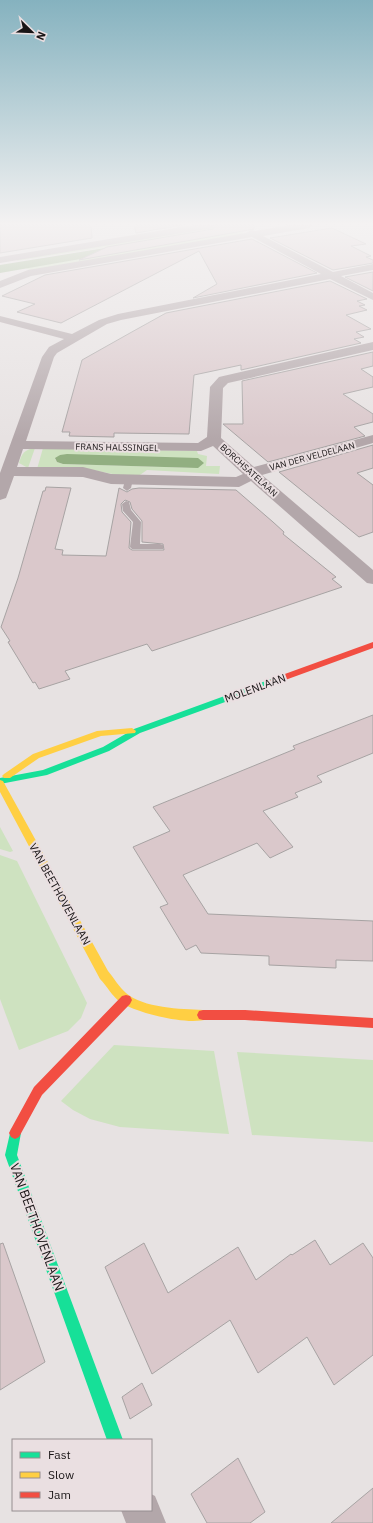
<svg xmlns="http://www.w3.org/2000/svg" width="373" height="1523" font-family="'IBM Plex Sans',sans-serif">
	<rect width="100%" height="100%" fill="#e7e2e2"/>
	<g fill="#cee2c0" fill-rule="evenodd">
		<polygon points="226,225 231,225 245,234 31,271 26,268 115,253 210,231 17,261 17,259"/>
		<path d="M35 448 28 468 19 463C22 453 24 450 35 448Z"/>
		<path d="M43 448 197 451 198 454 207 456 206 466H220L219 474 147 470 137 477H127L93 470 37 469ZM60 455 198 468 63 464 57 462 55 459Z"/>
		<polygon points="0,827 13,851 10,852 0,849"/>
		<polygon points="0,855 17,861 87,1003 81,1018 68,1031 19,1050 0,999"/>
		<polygon points="114,1045 214,1051 229,1134 120,1127 90,1119 73,1110 61,1101"/>
		<polygon points="237,1052 373,1060 373,1142 252,1135"/>
	</g>
	<g fill="#92af81">
		<polygon points="210,231 115,253 0,273 0,265"/>
		<polygon points="67,454 198,458 204,463 198,468 63,464 57,462 55,458 60,455"/>
	</g>
	<g fill="#dac8cb" stroke="#a7a3a3" fill-rule="evenodd">
		<polygon points="0,225 91,225 92,238 0,253"/>
		<polygon points="134,225 182,225 136,233"/>
		<polygon points="218,225 254,225 254,229 79,260 107,247 213,229"/>
		<polygon points="332,228 366,244 351,246 371,256 366,257 373,260 373,263 333,270 270,238"/>
		<polygon points="252,239 317,273 193,298 217,284 199,251 61,323 17,312 35,304 2,296 45,275"/>
		<polygon points="373,272 373,291 345,277"/>
		<polygon points="330,281 367,299 357,301 365,305 359,306 367,310 346,315 371,329 356,332 364,337 354,339 361,343 241,370 241,365 194,375 189,434 114,433 114,437 69,436 70,432 62,432 82,360 130,333 166,313"/>
		<polygon points="373,352 373,366 361,369 373,377 373,387 343,394 373,414 373,422 354,427 365,436 268,462 223,424 243,424 242,381"/>
		<polygon points="373,445 373,468 357,473 373,485 373,532 359,537 279,472"/>
		<path d="M46 487 71 488 55 549 63 550 62 555 106 556 119 488 127 492 132 489 139 488 236 490 273 522 284 532 283 534 336 577 332 579 342 587 152 651 147 644 65 671 70 679 39 689 35 682 33 683 8 642 10 641 1 627 18 578 43 491H45ZM125 500 130 502 132 509 142 521V542L163 544 164 550H132L129 548 131 522 122 512 121 504Z"/>
		<polygon points="373,715 373,753 317,776 322,782 295,793 298,797 263,811 293,847 270,858 257,843 183,875 208,914 373,921 373,961 336,960 336,968 269,965 269,956 201,953 196,945 186,950 160,907 168,904 133,847 170,831 153,807 295,749 293,746"/>
		<polygon points="315,1240 330,1265 363,1243 373,1258 373,1355 334,1385 307,1337 258,1373 230,1320 152,1374 105,1267 144,1243 168,1293 238,1247 256,1280 291,1254 292,1255"/>
		<polygon points="3,1243 45,1362 0,1390 0,1244"/>
		<polygon points="142,1383 152,1405 130,1419 122,1397"/>
		<polygon points="238,1458 265,1512 250,1523 207,1523 191,1494"/>
		<polygon points="373,1488 373,1523 331,1523"/>
	</g>
	<g fill="none" stroke-linecap="round" stroke-linejoin="round">
		<g fill="#b3a7aa" fill-rule="evenodd">
			<polygon points="126,477 132,477 133,479 131,488 127,491 123,488"/>
			<polygon points="126,501 129,502 131,510 141,522 140,544 160,544 163,545 163,549 132,549 130,547 133,522 123,511 122,504"/>
		</g>
		<g fill="#b3a7aa" fill-rule="evenodd">
			<polygon points="194,225 217,225 213,228 0,263 0,257"/>
			<path d="M290 225H313L309 228 263 236 333 272 373 264V270L341 276 373 293V300L330 279 121 320 107 324 57 353 54 357 26 441 198 443 207 437 210 387 219 377 373 342V350L228 383 223 388 221 438 254 467 373 435V443L262 475 373 570V584L367 583 251 481 239 487 111 484 83 477 14 476 6 498 0 500V473L42 357 49 347 64 339 0 322V316L72 334 99 320 118 314 321 274 252 237 31 276 0 288V281L28 270 246 233 251 230 255 231ZM213 446 243 474 236 477 111 474 83 467H17L23 449 201 451Z"/>
			<polygon points="151,1494 155,1496 166,1523 126,1523 121,1510 151,1510"/>
		</g>
		<g fill="#16e098" fill-rule="evenodd">
			<polygon points="274,678 277,679 278,681 277,683 140,733 109,751 47,775 0,784 0,778 43,770 103,747 134,729"/>
			<polygon points="15,1127 19,1129 21,1133 17,1155 123,1440 107,1440 5,1155 11,1129"/>
		</g>
		<g fill="#ffcf43" fill-rule="evenodd">
			<polygon points="132,728 136,731 135,733 101,736 39,758 10,778 4,778 2,776 4,774 33,754 97,731"/>
			<path d="M0 780 3 781 108 971C114 978 119 987 126 993 143 1008 181 1009 203 1010L207 1011 209 1015 207 1019C189 1026 136 1013 120 1002 112 996 107 986 100 979L0 792Z"/>
		</g>
		<g fill="#f24e42" fill-rule="evenodd">
			<polygon points="373,642 373,648 277,683 271,683 270,681 271,679"/>
			<polygon points="126,995 130,996 132,1000 130,1004 42,1095 19,1137 15,1139 11,1137 9,1133 11,1129 34,1087 122,996"/>
			<polygon points="203,1010 245,1010 373,1018 373,1028 245,1020 203,1020 199,1019 197,1015 199,1011"/>
		</g>
	</g>
	<linearGradient id="sky" x2="0" y2="1"><stop stop-color="#85b2bf"/><stop offset="0.51" stop-color="#f4f2f2"/><stop offset="1" stop-color="#f4f2f2" stop-opacity="0"/></linearGradient>
	<rect width="373" height="439" fill="url(#sky)"/>
	<g text-anchor="middle" dominant-baseline="central" stroke-width="4" stroke-linejoin="round" paint-order="stroke">
		<g font-size="9" fill="#191516" stroke="#eadfe1">
			<text transform="translate(117 447) rotate(1)">FRANS HALSSINGEL</text>
			<text transform="translate(312 456) rotate(-15)">VAN DER VELDELAAN</text>
			<text transform="translate(249 470) rotate(42)">BORCHSATELAAN</text>
		</g>
		<g font-size="11" fill="#191516" stroke="#eadfe1">
			<text transform="translate(255 688) rotate(-20)">MOLENLAAN</text>
			<text transform="translate(60 894) rotate(61)">VAN BEETHOVENLAAN</text>
		</g>
		<g font-size="13" fill="#191516" stroke="#eadfe1">
			<text transform="translate(37 1227) rotate(70)">VAN BEETHOVENLAAN</text>
		</g>
	</g>
	<rect x="12" y="1439" width="140" height="72" fill="#eadfe1" stroke="#968e90"/>
	<rect x="20" y="1452" width="20" height="6" fill="#16e098" stroke="#968e90"/>
	<text x="48" y="1459" font-size="12" fill="#191516">Fast</text>
	<rect x="20" y="1472" width="20" height="6" fill="#ffcf43" stroke="#968e90"/>
	<text x="48" y="1479" font-size="12" fill="#191516">Slow</text>
	<rect x="20" y="1492" width="20" height="6" fill="#f24e42" stroke="#968e90"/>
	<text x="48" y="1499" font-size="12" fill="#191516">Jam</text>
	<g transform="translate(32 32) rotate(113)" stroke="#eadfe1" stroke-width="3" paint-order="stroke">
	<path d="M0-3L7 15L0 10L-7 15Z" fill="#191516"/>
	<text y="-6" font-size="11" font-weight="bold" text-anchor="middle" fill="#191516">N</text>
	</g>
</svg>
